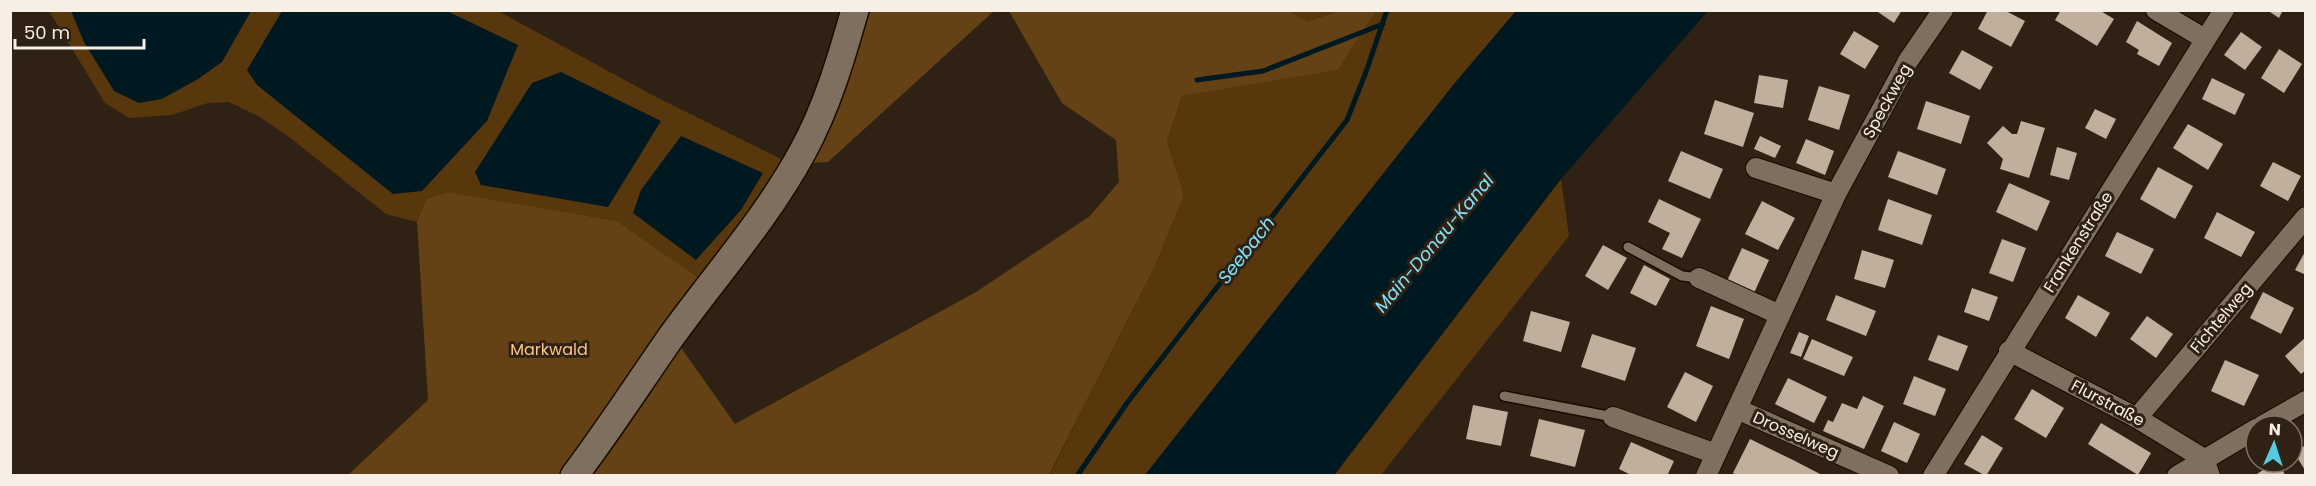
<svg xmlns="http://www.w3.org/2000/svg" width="2316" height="486" font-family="Poppins,sans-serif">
	<rect width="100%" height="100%" fill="#2f2214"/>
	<g fill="#58370d">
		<polygon points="49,11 498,11 654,96 791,164 703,281 617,221 448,192 426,199 417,222 386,214 293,140 260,117 229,102 208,103 172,115 129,118 105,103"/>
		<polygon points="1288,11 1338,11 1307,22"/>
		<polygon points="1376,11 1516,11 1454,84 1145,475 1049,476 1155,266 1184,195 1167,141 1182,96 1338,70"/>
		<polygon points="1561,179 1569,236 1381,475 1334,476"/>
	</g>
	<g fill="#654215">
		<polygon points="1288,10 1307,22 1338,11 1376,11 1338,70 1182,96 1167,141 1184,195 1155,266 1049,475 347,476 428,400 417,222 426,199 448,192 617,221 703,281 670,332 735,424 976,292 1090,216 1119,182 1116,140 1062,103 1009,11"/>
		<polygon points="848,11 994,11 828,162 791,164"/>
	</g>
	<g fill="#001921">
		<polygon points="71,11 251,11 222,62 198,79 162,99 139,103 114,91 84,42"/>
		<polygon points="282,11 447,11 518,45 487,121 422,191 393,194 257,85 247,70"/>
		<polygon points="1516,11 1708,11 1561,179 1334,475 1145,475 1454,84"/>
		<polygon points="561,72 661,121 608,207 481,185 475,172 532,83"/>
		<polygon points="681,136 763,173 741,210 696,260 633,213 641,190"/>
	</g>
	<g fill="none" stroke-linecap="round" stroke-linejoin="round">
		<g stroke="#001921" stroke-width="5">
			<polyline points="1197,80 1263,71 1383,24"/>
			<polyline points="1077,476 1127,403 1347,120 1366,72 1387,10"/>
		</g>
	</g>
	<g fill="#c0af9d">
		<polygon points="1875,10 1902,10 1894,23"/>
		<polygon points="1988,10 2004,10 2025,21 2011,47 1978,29"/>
		<polygon points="2061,10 2099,10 2114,19 2097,46 2055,20"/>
		<polygon points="2267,10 2283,10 2279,18"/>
		<polygon points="2137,21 2172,43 2159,66 2137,54 2139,50 2126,42"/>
		<polygon points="1854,31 1879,46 1865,69 1840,54"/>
		<polygon points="2241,32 2262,47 2245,70 2224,55"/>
		<polygon points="2279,49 2302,64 2284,93 2261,78"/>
		<polygon points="1962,50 1993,67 1980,90 1949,73"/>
		<polygon points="1759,75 1788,80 1783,108 1754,103"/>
		<polygon points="2212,78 2245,94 2235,115 2202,99"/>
		<polygon points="1819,86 1850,95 1839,130 1808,120"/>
		<polygon points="1715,100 1754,113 1743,147 1704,134"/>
		<polygon points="1926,101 1970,116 1961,144 1917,129"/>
		<polygon points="2095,109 2116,119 2106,139 2085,128"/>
		<polygon points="2021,121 2045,128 2029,178 2000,169 2003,159 1987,143 2003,126 2012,134 2017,134"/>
		<polygon points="2188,124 2223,144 2208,170 2173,148"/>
		<polygon points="1760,136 1781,146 1775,158 1754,149"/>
		<polygon points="1806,139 1834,151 1825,175 1796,163"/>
		<polygon points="2057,147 2077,153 2069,180 2050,175"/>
		<polygon points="1681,151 1723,169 1710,199 1668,181"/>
		<polygon points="1898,151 1946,169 1937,195 1888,177"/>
		<polygon points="2273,162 2301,176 2288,201 2260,186"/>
		<polygon points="2158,167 2193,186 2175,219 2140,199"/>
		<polygon points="2009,183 2050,201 2037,231 1996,212"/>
		<polygon points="1659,199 1701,219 1682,258 1662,249 1670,233 1648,222"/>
		<polygon points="1888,199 1932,215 1922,245 1878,230"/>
		<polygon points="1762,201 1795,218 1778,250 1745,234"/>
		<polygon points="2217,212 2255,232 2241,257 2204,238"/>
		<polygon points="2117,232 2154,249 2141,274 2105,256"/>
		<polygon points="2002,239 2026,248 2013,282 1989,273"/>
		<polygon points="1603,245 1627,258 1608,290 1585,276"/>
		<polygon points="1742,248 1769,260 1754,293 1727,281"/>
		<polygon points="1862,250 1894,260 1885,288 1854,279"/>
		<polygon points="2306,250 2306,275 2295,270"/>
		<polygon points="1644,265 1670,279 1656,306 1630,293"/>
		<polygon points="1972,288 1998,297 1989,321 1964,312"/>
		<polygon points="2263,292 2294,308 2281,334 2250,318"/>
		<polygon points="1836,295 1876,311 1866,336 1826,320"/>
		<polygon points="2078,295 2110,313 2096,337 2065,318"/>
		<polygon points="1711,306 1744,319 1729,359 1696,346"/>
		<polygon points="1531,311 1570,322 1561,352 1523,341"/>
		<polygon points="2147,316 2173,334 2156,358 2130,339"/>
		<polygon points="1799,332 1809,336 1801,357 1790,353"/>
		<polygon points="1592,334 1636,348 1625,381 1581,367"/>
		<polygon points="1938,335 1968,346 1958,371 1928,360"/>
		<polygon points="2306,337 2306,370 2301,374 2285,356"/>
		<polygon points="1812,339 1853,357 1844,376 1803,359"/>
		<polygon points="2225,360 2259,375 2244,406 2211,391"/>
		<polygon points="1685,372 1713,386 1696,422 1667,407"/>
		<polygon points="1914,376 1946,389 1935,416 1903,404"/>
		<polygon points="1788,378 1827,397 1814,423 1775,404"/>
		<polygon points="2032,389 2064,408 2046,438 2014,419"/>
		<polygon points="1863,396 1884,406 1864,449 1823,431 1828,420 1833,422 1842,403 1857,409"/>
		<polygon points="1473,405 1508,412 1501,446 1466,439"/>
		<polygon points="1539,419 1585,430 1575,467 1530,456"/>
		<polygon points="1894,422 1920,434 1907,463 1881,451"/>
		<polygon points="2101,423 2151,453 2138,475 2088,444"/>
		<polygon points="1982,435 2003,448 1986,476 1964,464"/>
		<polygon points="1750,439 1793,460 1824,476 1738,476 1733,473"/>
		<polygon points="1631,442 1674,461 1667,476 1633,476 1619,469"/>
		<polygon points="2306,445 2306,472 2294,452"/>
		<polygon points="2275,462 2277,462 2286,476 2254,476"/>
	</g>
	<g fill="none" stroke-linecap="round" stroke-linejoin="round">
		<defs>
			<g id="lane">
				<polyline points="1628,247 1682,276 1699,278"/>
				<polyline points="1504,396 1613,417"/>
			</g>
			<g id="street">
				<polyline points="2156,10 2205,39"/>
				<polyline points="1756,168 1836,194"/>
				<polyline points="1699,278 1780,315"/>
				<polyline points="2009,351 2137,418 2204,459 2210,476"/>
				<polyline points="1737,409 1889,476"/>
				<polyline points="1613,417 1716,454"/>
				<polyline points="2137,418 2306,217"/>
				<polyline points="2262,426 2306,401"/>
				<polyline points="1706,476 1836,194 1908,61 1943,10"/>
				<polyline points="1933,476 2224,10"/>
				<polyline points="2177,476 2256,429"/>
			</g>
			<path id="secondary" d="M574 476C608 431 639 383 671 337 715 276 767 218 803 151 827 107 841 59 855 10"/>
		</defs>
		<use href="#lane" stroke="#170b01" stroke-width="12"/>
		<use href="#street" stroke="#170b01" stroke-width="22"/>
		<use href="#secondary" stroke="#170b01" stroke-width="30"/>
		<use href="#lane" stroke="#7e6f5e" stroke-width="9"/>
		<use href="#street" stroke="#7e6f5e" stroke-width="20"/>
		<use href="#secondary" stroke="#7e6f5e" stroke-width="27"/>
	</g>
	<g text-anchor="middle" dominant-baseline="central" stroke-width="6" stroke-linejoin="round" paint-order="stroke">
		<g font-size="16" fill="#f7eee5" stroke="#2f2214">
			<text transform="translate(1887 101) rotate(-61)">Speckweg</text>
			<text transform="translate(2078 242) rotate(-58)">Frankenstraße</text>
			<text transform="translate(2221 318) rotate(-50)">Fichtelweg</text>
			<text transform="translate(2108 403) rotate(28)">Flurstraße</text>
			<text transform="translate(1796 435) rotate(24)">Drosselweg</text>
		</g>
		<g font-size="16" fill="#fec689" stroke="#2f2214">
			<text x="549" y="349">Markwald</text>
		</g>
		<g font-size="18" font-style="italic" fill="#7ee0fd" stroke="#2f2214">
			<text transform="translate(1434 243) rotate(-50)">Main-Donau-Kanal</text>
			<text transform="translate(1246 250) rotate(-52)">Seebach</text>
		</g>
	</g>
	<rect width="2316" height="486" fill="none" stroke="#f7eee5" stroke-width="24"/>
	<g transform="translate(2274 444) rotate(3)"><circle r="28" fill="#2f2214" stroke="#7f7468" stroke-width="1.5"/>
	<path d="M0-4.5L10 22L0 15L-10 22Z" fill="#55cadf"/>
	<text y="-9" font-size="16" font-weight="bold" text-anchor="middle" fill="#f7eee5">N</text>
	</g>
	<path d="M15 39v9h129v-9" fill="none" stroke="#f7eee5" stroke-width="3"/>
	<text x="24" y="39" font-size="18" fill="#f7eee5" stroke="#2f2214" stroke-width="4.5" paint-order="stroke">50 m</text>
</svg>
